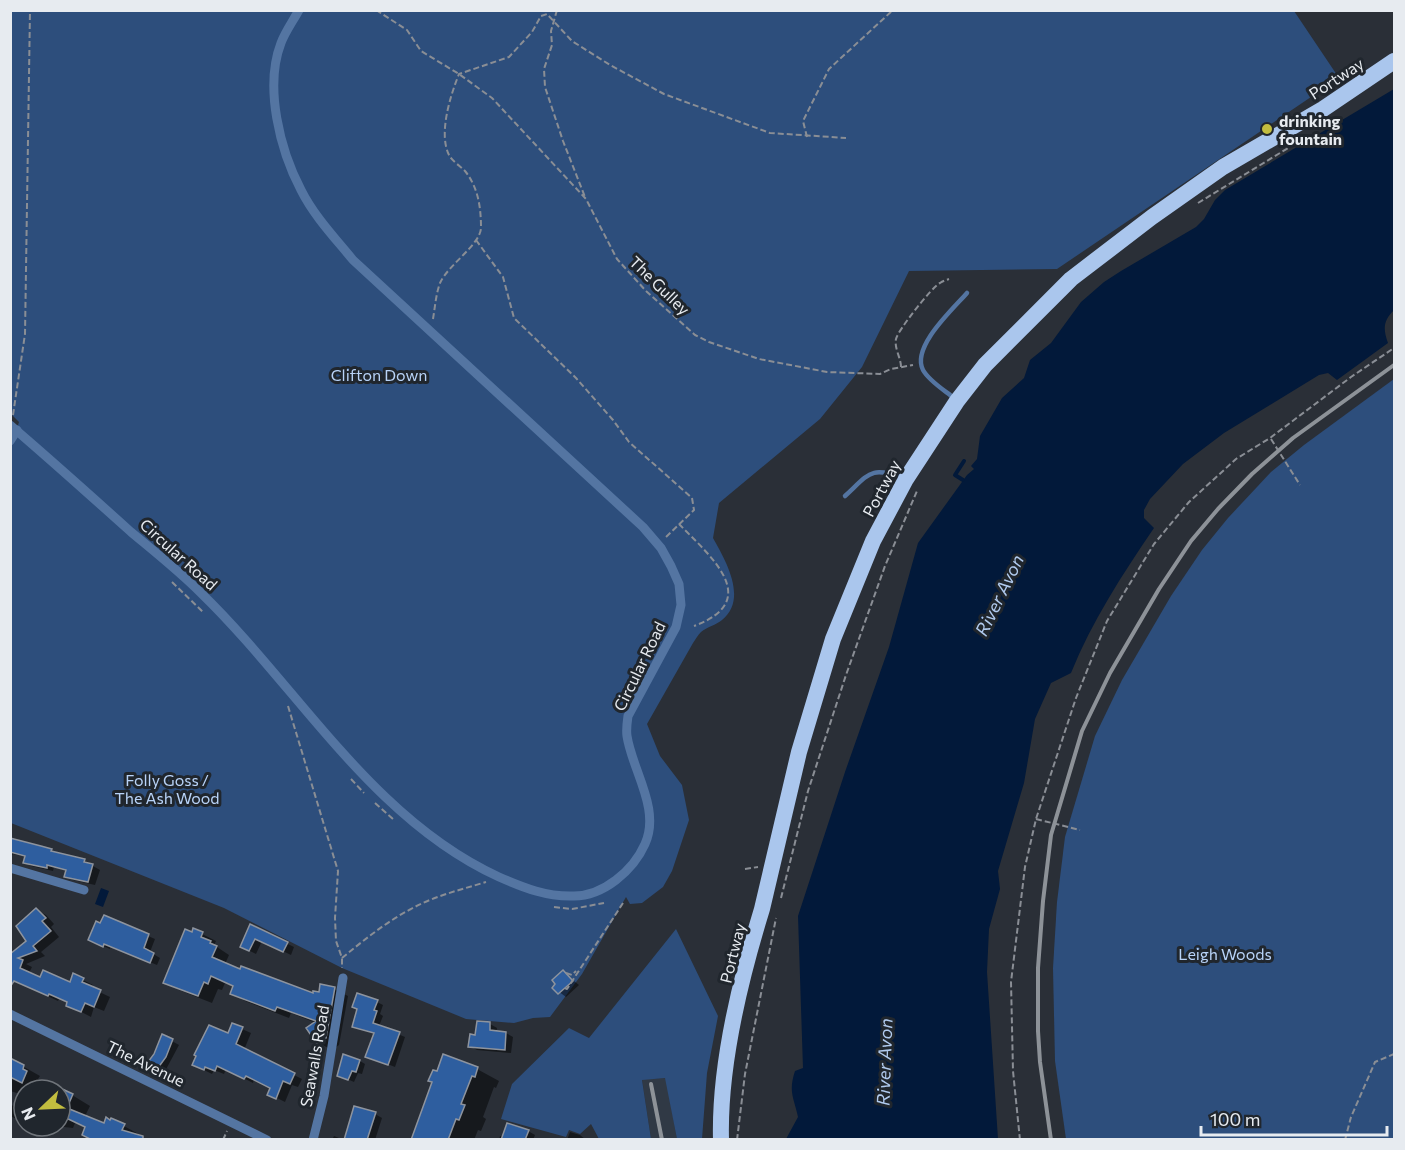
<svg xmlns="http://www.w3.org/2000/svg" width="1405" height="1150" font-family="Commissioner,sans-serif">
	<rect width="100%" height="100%" fill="#2a2f37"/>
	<polygon fill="#303945" points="666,1078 677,1139 651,1139 642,1079"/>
	<g fill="#2d4e7c">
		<path d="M11 11H1294L1339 78 1057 269 909 271 862 367 820 419 719 503 713 538C726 561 748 599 722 620 716 625 707 627 701 632 698 635 695 640 693 643L647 724 660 756 682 785 689 820 672 871 663 887 642 903 630 904 626 897 582 974 550 1017 533 1018 514 1023 466 1019 342 968 224 908 11 823 10 451 19 422 11 414Z"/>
		<polygon points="1394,379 1394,1139 1066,1139 1055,1061 1053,968 1057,902 1065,837 1095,736 1122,680 1171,596 1202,550 1228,518 1271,472 1304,445"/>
		<polygon points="676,929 718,1016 707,1073 702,1139 677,1139 665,1078 642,1080 651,1139 599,1139 591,1124 580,1134 569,1130 566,1137 501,1119 512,1084 569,1028 589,1038"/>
	</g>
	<g fill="#02193a">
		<path d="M1394 89V310C1383 321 1383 329 1388 343L1337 380 1328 373 1319 375 1224 433 1183 464 1150 499 1144 510V518L1154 528C1122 575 1092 621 1071 673L1051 683 1035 719 1024 783 998 871 1000 889 989 929 987 972 998 1139H786L798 1117C794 1098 788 1092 795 1071L803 1068 798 916 845 772 889 647 918 543 967 475 974 469 971 466 977 459 980 436 1002 398 1024 378 1030 360 1051 343 1081 302 1104 282 1121 271 1196 227 1204 219 1215 200 1225 190Z"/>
		<polygon points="101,888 109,891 103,907 95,904"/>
	</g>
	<g fill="#0007">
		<polygon points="10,839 41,847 58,855 84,861 100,870 95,885 73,880 66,876 67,871 54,867 53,871 31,866 24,862 26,857 13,854 10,857"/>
		<polygon points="36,910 46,915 54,924 51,927 59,937 41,952 45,956 26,964 32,967 29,973 41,979 70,984 74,975 83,980 93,985 91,988 110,997 104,1011 94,1007 91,1017 68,1005 69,1003 59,999 58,1001 18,982 10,957 28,941"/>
		<polygon points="104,917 155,939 150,952 160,958 157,965 111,946 110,949 96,943"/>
		<polygon points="251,926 294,947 291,955 262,941 256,954 248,950"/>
		<polygon points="194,930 216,941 214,945 229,955 225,964 314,995 334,989 348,996 339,1045 332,1050 319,1043 316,1023 291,1013 289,1018 245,1001 232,993 234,987 225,983 222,990 218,989 212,1003 179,990 165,982"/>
		<polygon points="563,972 579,985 566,997 554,988"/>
		<polygon points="377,1002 383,1005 380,1014 383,1016 379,1026 405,1037 395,1067 367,1056 375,1034 354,1026"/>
		<polygon points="490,1024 497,1028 496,1033 506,1033 513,1037 511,1053 477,1050 470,1046"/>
		<polygon points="233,1025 251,1033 244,1050 302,1079 298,1087 292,1085 285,1102 269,1094 271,1088 254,1079 253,1083 226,1069 224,1074 214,1070 212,1074 194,1065 229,1035"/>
		<polygon points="163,1036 179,1045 163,1075 147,1065"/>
		<polygon points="444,1056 477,1069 499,1081 496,1088 494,1087 483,1117 486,1119 481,1131 478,1130 474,1140 412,1140"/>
		<polygon points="10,1059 40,1076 38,1079 43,1082 39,1090 33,1088 32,1090 24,1090 24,1095 10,1091"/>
		<polygon points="360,1061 365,1064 362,1074 358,1073 354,1082 345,1078"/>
		<polygon points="48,1084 72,1095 90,1106 85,1116 104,1124 124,1126 142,1136 86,1128 75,1123 73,1128 64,1127 60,1124 60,1090 46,1090"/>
		<polygon points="10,1104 23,1112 19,1120 10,1116"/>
		<polygon points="375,1114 382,1118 375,1140 345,1140"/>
		<polygon points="528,1131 535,1135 533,1140 499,1140 500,1136 504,1137"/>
		<polygon points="570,1132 580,1135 586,1140 567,1140"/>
		<polygon points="334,1136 344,1140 332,1140"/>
	</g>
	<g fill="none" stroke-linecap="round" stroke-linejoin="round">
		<polyline stroke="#02193a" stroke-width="4" points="963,480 955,475 964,461"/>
	</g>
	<g fill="#2e5e9f" stroke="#8e949e" stroke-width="1.5">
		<polygon points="10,838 41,846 52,849 51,851 85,859 84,862 93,864 88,882 64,877 66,870 47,865 47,868 23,863 25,856 10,852"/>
		<polygon points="36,908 46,918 42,921 51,931 33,946 37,951 18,958 23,960 20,968 40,977 43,970 70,982 73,973 84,978 82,982 101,990 94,1007 85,1003 81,1012 66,1006 67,1002 49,994 48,996 14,981 10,987 10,954 26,941 16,926"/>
		<polygon points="104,915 149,934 144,948 154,953 150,963 104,944 103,947 88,940 96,921 100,923"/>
		<polygon points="250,924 288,942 283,952 255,939 249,951 240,947"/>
		<polygon points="193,928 203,932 201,937 211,941 210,943 217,946 212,957 240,969 241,966 313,993 313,991 319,992 320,984 335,987 326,1038 317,1044 306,1028 316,1021 277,1007 275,1011 230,994 233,986 211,976 208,984 204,982 198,996 163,983 185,929 192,932"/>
		<polygon points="563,970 573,981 558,994 552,988 555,984 552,980"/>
		<polygon points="357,993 378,1000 374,1010 377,1011 373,1023 400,1032 388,1065 365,1057 374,1033 352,1027 357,1009 352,1007"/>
		<polygon points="477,1021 490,1022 490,1030 506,1032 505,1050 468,1047 470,1034 475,1035"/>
		<polygon points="232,1023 243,1027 236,1044 295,1073 290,1084 283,1081 276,1099 267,1095 270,1088 246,1076 244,1079 217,1066 215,1071 205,1067 204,1070 192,1065 196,1056 194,1055 209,1025 228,1033"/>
		<polygon points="162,1034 173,1039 166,1057 155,1072 145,1066 154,1054"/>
		<polygon points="343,1054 360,1060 356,1072 352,1071 348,1080 337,1076"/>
		<polygon points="443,1054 478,1067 475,1077 472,1076 461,1104 465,1105 459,1120 456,1119 448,1140 411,1140 432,1082 428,1081 433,1070 437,1071"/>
		<polygon points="10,1058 24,1065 23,1069 27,1071 22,1083 10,1077"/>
		<polygon points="60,1088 73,1094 67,1108 104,1123 106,1117 110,1120 111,1118 125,1124 122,1130 143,1136 143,1140 92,1140 82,1135 85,1127 62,1116 60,1121"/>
		<polygon points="354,1106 376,1112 367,1140 344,1140"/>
		<polygon points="507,1123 529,1130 525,1140 501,1140"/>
	</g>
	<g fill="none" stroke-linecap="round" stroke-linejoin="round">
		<g stroke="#8a8e95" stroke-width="2" stroke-dasharray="6 3" stroke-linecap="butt">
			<polyline points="376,10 407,30 421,51 459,74 492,98 586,199 617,259 646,291 695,335 709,342 759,359 827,372 880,374 891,369 913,365"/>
			<polyline points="557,10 551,31 552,45 544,69 545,87 563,141 585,197"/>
			<polyline points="807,137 803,121 829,69 893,10"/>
			<polyline points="1198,203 1298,142"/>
			<polyline points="476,240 503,277 514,318 576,378 613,420 629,442 692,498 694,510 666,537"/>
			<path d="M433 319C435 307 436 294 440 283 448 265 480 245 481 228 481 207 478 187 465 171 460 166 452 161 449 155 438 133 451 94 459 74L509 57 532 32 541 16 547 14 572 41 610 65 664 94 770 133 846 138"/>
			<path d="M901 367C901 358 894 348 896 339 898 330 932 287 940 283 943 281 946 280 949 279"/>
			<polyline points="13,415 25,334 30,10"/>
			<polyline points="1271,439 1300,485"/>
			<path d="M679 524C710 556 764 600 694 626"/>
			<polyline points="172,582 204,613"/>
			<polyline points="288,706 338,871 335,918 336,941 342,958 342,968"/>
			<polyline points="351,779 364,793"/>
			<polyline points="375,803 393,819"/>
			<polyline points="1036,819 1080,830"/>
			<polyline points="745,869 758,867"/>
			<polyline points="781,898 808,791 846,675 885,566 917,491"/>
			<polyline points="554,907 572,909 604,903"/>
			<path d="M342 958C364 940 386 922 411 909 434 896 460 890 486 882"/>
			<polyline points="566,973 572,975 576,971"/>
			<polyline points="565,988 567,989 623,903"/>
			<polyline points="223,1140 227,1131"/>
			<polyline points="737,1140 745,1074 776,918"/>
			<polyline points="1020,1140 1013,1071 1011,982 1025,867 1036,819 1076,698 1107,621 1154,544 1189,502 1236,459 1270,438 1351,377 1394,348"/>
			<polyline points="1345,1140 1351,1117 1375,1062 1394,1054"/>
		</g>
		<g stroke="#5475a2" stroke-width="4.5">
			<path d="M954 398C944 390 929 381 923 370 911 347 953 309 967 293"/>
			<path d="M845 496C870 473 870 466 904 478"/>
		</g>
		<g stroke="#5475a2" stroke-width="9">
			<path d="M10 425C51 460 91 496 131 532 155 552 179 571 201 593 298 687 372 819 499 877 524 888 547 897 574 896 603 896 633 871 645 844 661 809 632 770 627 736 626 729 627 723 628 716L676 627 681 605 679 584 671 566 661 548 643 527 353 260C335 238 314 216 301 190 280 150 264 87 281 43 285 32 293 21 299 10"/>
			<polyline points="10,441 17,430"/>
			<polyline points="10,868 84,890"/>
			<polyline points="10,1014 267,1140"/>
			<polyline points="313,1140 324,1096 343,978"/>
		</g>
		<path stroke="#aac6ed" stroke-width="16" d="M721 1140C719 1066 740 980 762 909L799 752 833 639 873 541 906 479 957 401 985 365 1071 279 1152 217 1223 167 1323 109 1394 61"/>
		<g stroke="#8d9298" stroke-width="4">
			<polyline points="651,1084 662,1140"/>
			<polyline points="1051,1140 1040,1062 1038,1031 1038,968 1043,901 1051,835 1082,731 1110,673 1159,589 1191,541 1218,509 1252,474 1293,438 1394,365"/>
		</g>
	</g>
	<circle fill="#c2bd3f" stroke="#20262d" stroke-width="2" cx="1267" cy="129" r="6"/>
	<g text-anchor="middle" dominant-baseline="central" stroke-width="6" stroke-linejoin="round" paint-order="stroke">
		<g font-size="16" fill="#e7ebf0" stroke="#20262d">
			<text transform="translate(1336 78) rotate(-33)">Portway</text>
			<text transform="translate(660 285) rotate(44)">The Gulley</text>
			<text transform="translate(881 488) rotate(-62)">Portway</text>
			<text transform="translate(179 554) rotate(42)">Circular Road</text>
			<text transform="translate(639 666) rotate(-64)">Circular Road</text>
			<text transform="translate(732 953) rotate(-76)">Portway</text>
			<text transform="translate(314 1056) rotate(-80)">Seawalls Road</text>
			<text transform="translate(146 1063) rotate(26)">The Avenue</text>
		</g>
		<g font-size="16" font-weight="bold" fill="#e7ebf0" stroke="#20262d" text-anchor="start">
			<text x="1279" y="120">drinking<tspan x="1279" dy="18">fountain</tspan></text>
		</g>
		<g font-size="16" fill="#b8d3f8" stroke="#20262d">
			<text x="379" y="374">Clifton Down</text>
			<text x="167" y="779">Folly Goss /<tspan x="167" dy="18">The Ash Wood</tspan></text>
			<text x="1225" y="953">Leigh Woods</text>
		</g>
		<g font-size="18" font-style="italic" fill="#b0caee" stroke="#20262d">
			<text transform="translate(999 595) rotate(-64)">River Avon</text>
			<text transform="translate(884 1062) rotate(-88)">River Avon</text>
		</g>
	</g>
	<rect width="1405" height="1150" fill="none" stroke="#e7ebf0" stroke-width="24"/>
	<g transform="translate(42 1108) rotate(247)"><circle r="28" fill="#20262d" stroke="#70757b" stroke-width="1.5"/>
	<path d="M0-4.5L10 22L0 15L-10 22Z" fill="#c2bd3f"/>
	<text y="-9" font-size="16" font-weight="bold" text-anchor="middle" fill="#e7ebf0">N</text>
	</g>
	<path d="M1201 1126v9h186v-9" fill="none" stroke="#e7ebf0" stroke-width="3"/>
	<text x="1210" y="1126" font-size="18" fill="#e7ebf0" stroke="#20262d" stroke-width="4.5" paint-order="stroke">100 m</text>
</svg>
